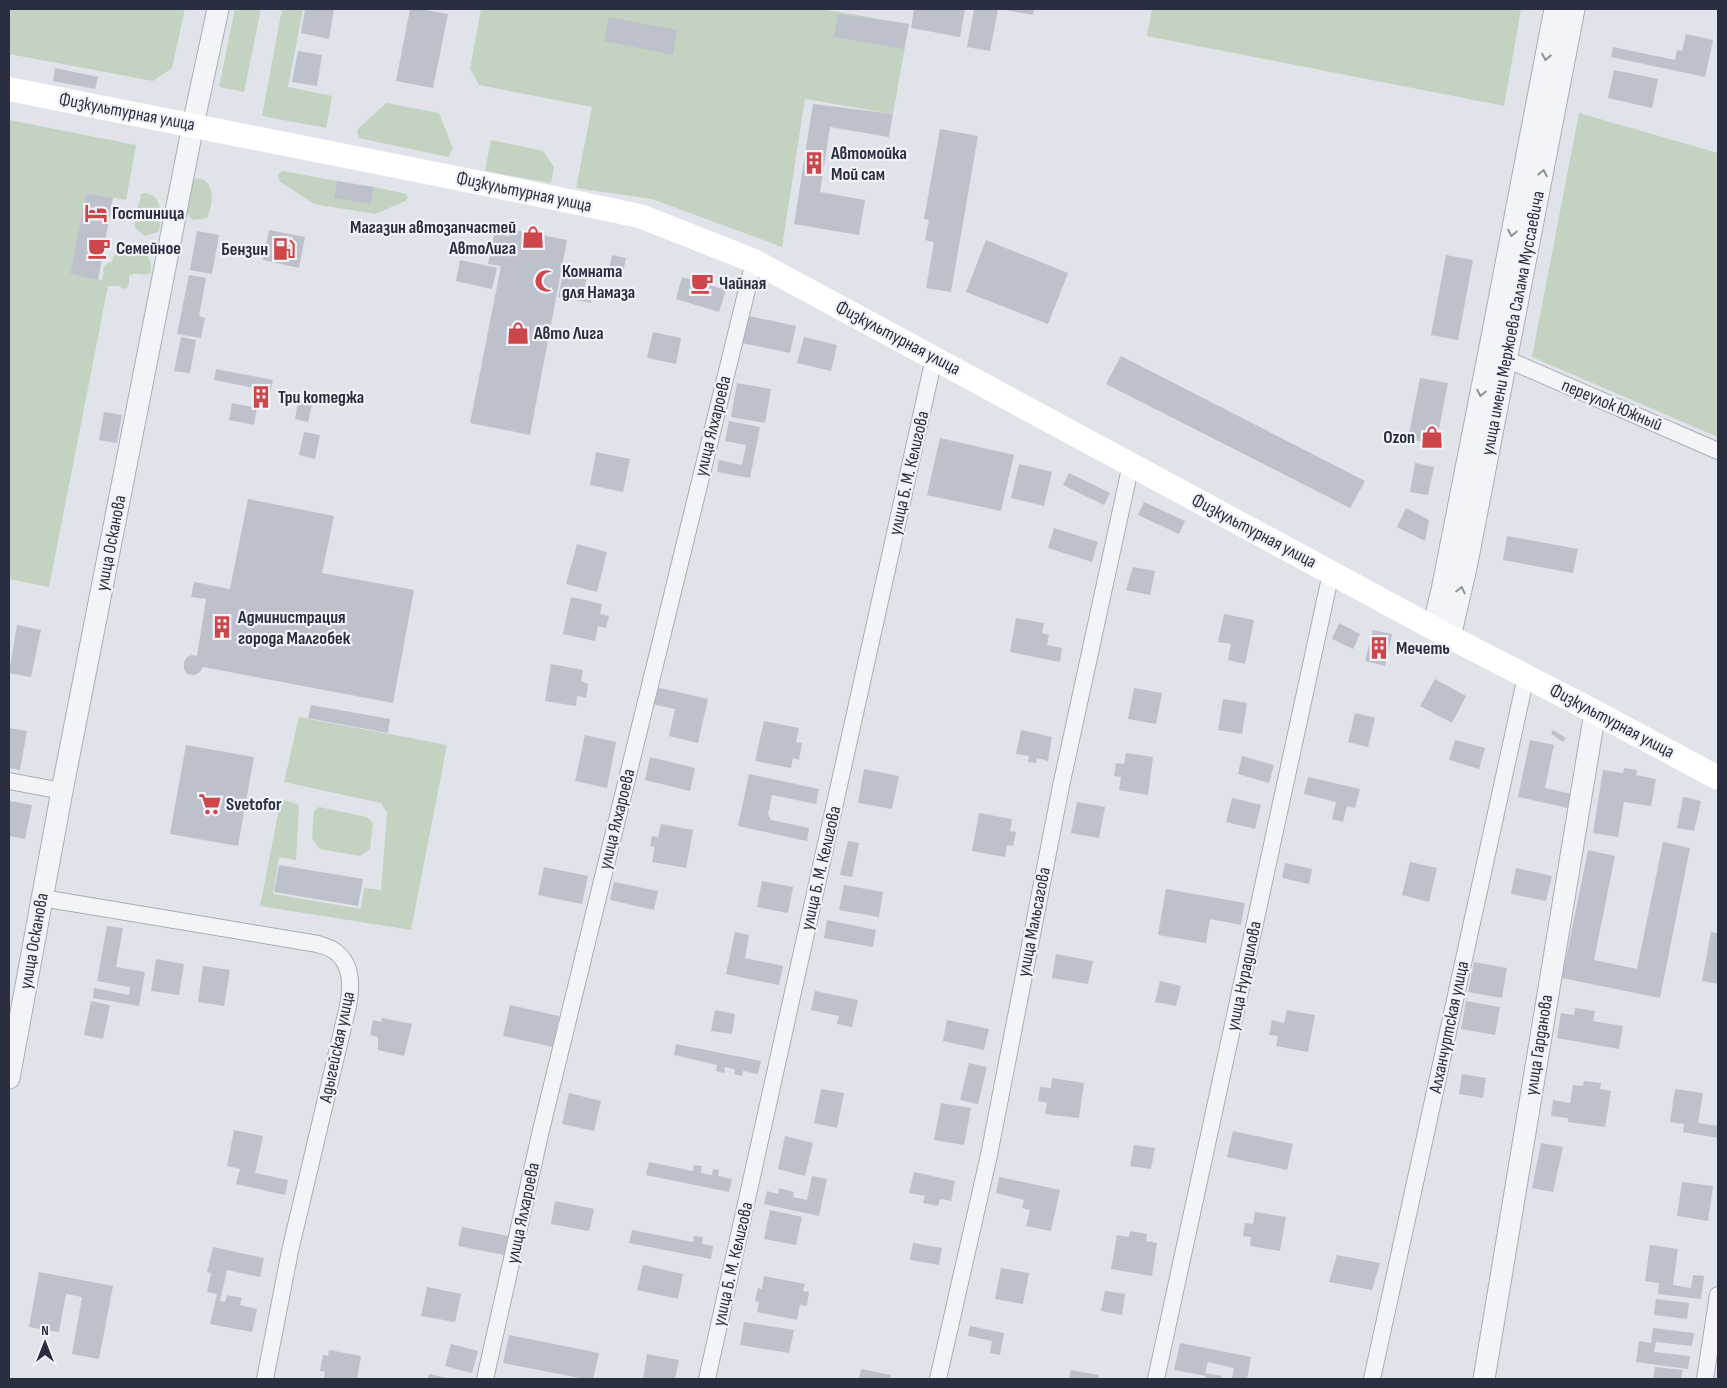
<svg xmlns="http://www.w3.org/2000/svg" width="1727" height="1388" font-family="'Sofia Sans Condensed',sans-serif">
	<rect width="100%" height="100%" fill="#e0e3e9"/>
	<g fill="#c4d3c1">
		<polygon points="9,9 185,9 172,68 153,81 9,54"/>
		<polygon points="235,9 261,9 244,92 219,87"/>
		<polygon points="282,9 303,9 288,87 332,96 326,128 262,116"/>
		<polygon points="481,9 821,9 909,24 893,114 805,99 782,247 652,199 576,188 592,107 479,85 470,69"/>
		<polygon points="1152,9 1521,9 1504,106 1147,36"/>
		<polygon points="386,103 439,113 453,149 448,157 359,138 357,130"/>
		<polygon points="1579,113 1718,153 1718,437 1532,357"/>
		<path d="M9 120 136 145 126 200 86 193 70 274 102 280 104 273 103 270C104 266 107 262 112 262L113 257 116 253H125L129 245H138L141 250C150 252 151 265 151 273 143 277 137 272 129 275V283L127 288 122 289 119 286H108L49 587 9 579Z"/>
		<polygon points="491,140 543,151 554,167 551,183 485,171"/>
		<polygon points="283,171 337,181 335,198 371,203 374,187 406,194 408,197 406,201 375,214 314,204 279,181 278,174"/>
		<path d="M198 178C216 181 213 205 207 218L193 220 184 210 191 181Z"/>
		<path d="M145 193C163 195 163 220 158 232L144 236 134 226C136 222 135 218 136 214 137 207 141 201 141 194Z"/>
		<polygon points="299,717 447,745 411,930 260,906 281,799 297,804 299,806 296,860 279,857 273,894 361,909 364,888 381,890 387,813 381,803 284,782"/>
		<polygon points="319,807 367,817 373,823 370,849 360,856 320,849 312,839 314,811"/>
	</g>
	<g fill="#bdc1cc">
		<polygon points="305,9 334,9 329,39 301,33"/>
		<polygon points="410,9 421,9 448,14 433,88 396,81"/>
		<polygon points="914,9 965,9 960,37 911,28"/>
		<polygon points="974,9 998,9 990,51 967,47"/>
		<polygon points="999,9 1034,9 1033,15"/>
		<polygon points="838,14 909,24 904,49 834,37"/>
		<polygon points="609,17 677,30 673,55 604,41"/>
		<polygon points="1686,34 1713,40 1705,77 1611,57 1613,47 1675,60 1677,50 1682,51"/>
		<polygon points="298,51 322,55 317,86 292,82"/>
		<polygon points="55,68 98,77 95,89 53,81"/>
		<polygon points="1614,70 1658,79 1652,108 1608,98"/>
		<polygon points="813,104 893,114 889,137 830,127 820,192 865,200 859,235 794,224"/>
		<polygon points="940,129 978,136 951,292 926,288 934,242 925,240 929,220 924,219"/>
		<polygon points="337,181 374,187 371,204 334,198"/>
		<polygon points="86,193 113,198 98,280 70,274"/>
		<polygon points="496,226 508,228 506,236 508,237 510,229 567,240 530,435 470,423 501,266 488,264"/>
		<polygon points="269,230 305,237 299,268 263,260"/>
		<polygon points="197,231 219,235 212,274 190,270"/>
		<polygon points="986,240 1068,273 1048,324 966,292"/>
		<polygon points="612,255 626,258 622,277 608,275"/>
		<polygon points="1446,255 1473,260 1458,340 1431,335"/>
		<polygon points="460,260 497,268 492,289 456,281"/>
		<polygon points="565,264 578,267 577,275 587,277 584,290 593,292 591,303 558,297"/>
		<polygon points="189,275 206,278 199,316 205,318 201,338 177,334"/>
		<polygon points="682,277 726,290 719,312 676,299"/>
		<polygon points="749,316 796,326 790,353 742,343"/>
		<polygon points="653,332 681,338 676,364 647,358"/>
		<polygon points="181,337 196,340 190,373 174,371"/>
		<polygon points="804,337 837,345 831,371 797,363"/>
		<polygon points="1121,356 1365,481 1350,508 1106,384"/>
		<polygon points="216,369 273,380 267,408 252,405 255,388 214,380"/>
		<polygon points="1420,378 1448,383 1436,444 1408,439"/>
		<polygon points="737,383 771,389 765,423 731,417"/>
		<polygon points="299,397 313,400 308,422 295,419"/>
		<polygon points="232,403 257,408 254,425 229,420"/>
		<polygon points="104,412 122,415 117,443 99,440"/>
		<polygon points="729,421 760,427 750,478 717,472 719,460 742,465 746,445 725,441"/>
		<polygon points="304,432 320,435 315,459 299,455"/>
		<polygon points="940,438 1014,455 1001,511 927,495"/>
		<polygon points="596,452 630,459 623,492 590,485"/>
		<polygon points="1415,463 1434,467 1428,495 1410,492"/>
		<polygon points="1019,464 1052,472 1044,506 1011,498"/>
		<polygon points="1069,473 1110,493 1104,505 1063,485"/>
		<polygon points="248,499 334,516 322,573 414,590 393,703 203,667 200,672 195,675 187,674 184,669 184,662 187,657 192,655 197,656 206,599 191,597 194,582 230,589"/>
		<polygon points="1144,502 1185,521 1179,534 1138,515"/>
		<polygon points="1406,508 1429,520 1425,541 1397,527"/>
		<polygon points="1054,528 1098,542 1092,562 1048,548"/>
		<polygon points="1507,536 1578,549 1573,573 1503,560"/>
		<polygon points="577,544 607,552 597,592 566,584"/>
		<polygon points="1133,567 1155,571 1150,595 1126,590"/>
		<polygon points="571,597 602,604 600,614 609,616 606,628 598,626 595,641 563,634"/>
		<polygon points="1224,614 1254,620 1245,664 1228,660 1231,644 1218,642"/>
		<polygon points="1016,618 1044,623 1042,633 1049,635 1047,645 1062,648 1060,662 1010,652"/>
		<polygon points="1339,623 1360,634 1353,649 1332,639"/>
		<polygon points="17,625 41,630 31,677 9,673"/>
		<polygon points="1373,630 1392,634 1385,666 1365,661"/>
		<polygon points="551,664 583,670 581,681 588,684 586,698 577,696 576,706 545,701"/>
		<polygon points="1435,679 1466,696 1452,723 1420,706"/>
		<polygon points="656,687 708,699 698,743 669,736 675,709 652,704"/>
		<polygon points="1134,688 1162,693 1156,724 1128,719"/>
		<polygon points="1223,699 1247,703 1242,734 1218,730"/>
		<polygon points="311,705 390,719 388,733 308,718"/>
		<polygon points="1355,713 1375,718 1368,747 1348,742"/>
		<polygon points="764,721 799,728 796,742 802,743 799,760 793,758 791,768 755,761"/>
		<polygon points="9,728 27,731 20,770 9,768"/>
		<polygon points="1021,730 1052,737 1048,761 1037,758 1036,763 1028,762 1029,756 1016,754"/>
		<polygon points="1553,730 1566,738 1563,742 1551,734"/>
		<polygon points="585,735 616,742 607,788 575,781"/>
		<polygon points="1455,740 1485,748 1479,769 1449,760"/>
		<polygon points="1530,740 1554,745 1545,788 1572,794 1568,808 1518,797"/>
		<polygon points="186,745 254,757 238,846 170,834"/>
		<polygon points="1126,753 1153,757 1148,795 1119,790 1121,777 1114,776 1116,763 1124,764"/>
		<polygon points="1242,756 1274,765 1269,783 1238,774"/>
		<polygon points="650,757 695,768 690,791 645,780"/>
		<polygon points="1624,768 1637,770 1636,775 1656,779 1651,806 1624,802 1618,837 1593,833 1603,770 1623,773"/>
		<polygon points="864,769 899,776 892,809 858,803"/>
		<polygon points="749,774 819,789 816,804 772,795 768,814 771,820 809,828 807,841 738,826"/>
		<polygon points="1308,777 1360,789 1355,808 1347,806 1343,822 1332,819 1336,802 1304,794"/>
		<polygon points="1683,797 1701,801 1694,831 1677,828"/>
		<polygon points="1232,798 1261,805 1255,829 1226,822"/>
		<polygon points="10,801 32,805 25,839 9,836"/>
		<polygon points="1077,802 1105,807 1099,838 1071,833"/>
		<polygon points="979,813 1012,819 1010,831 1016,832 1013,846 1007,845 1005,857 972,851"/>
		<polygon points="661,824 693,830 686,868 652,862 655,847 650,846 652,836 658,837"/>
		<polygon points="848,841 859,843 852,877 840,875"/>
		<polygon points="1663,842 1690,848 1660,998 1562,978 1588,850 1615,856 1594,960 1637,969"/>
		<polygon points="1410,862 1437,868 1429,902 1402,895"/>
		<polygon points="1285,863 1312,869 1309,884 1282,878"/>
		<polygon points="279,865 363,879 358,906 274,892"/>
		<polygon points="544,867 588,876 582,904 538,895"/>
		<polygon points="1516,868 1552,876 1546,901 1511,894"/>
		<polygon points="762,881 793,887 788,913 757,907"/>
		<polygon points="614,882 658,891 654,910 610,900"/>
		<polygon points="844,885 883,892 879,917 839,910"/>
		<polygon points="1166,889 1245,903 1241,925 1210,919 1206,943 1158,935"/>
		<polygon points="827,920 876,930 873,947 824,938"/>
		<polygon points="107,926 123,928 116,967 145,972 139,1006 93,998 94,988 129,995 130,987 97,981"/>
		<polygon points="735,932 749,935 745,958 783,966 779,985 726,974"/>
		<polygon points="1711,932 1718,933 1718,984 1702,981"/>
		<polygon points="1056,954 1093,961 1088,984 1052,978"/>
		<polygon points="156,959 184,964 179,995 151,991"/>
		<polygon points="1474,962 1507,968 1502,998 1468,992"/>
		<polygon points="203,966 230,970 224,1006 198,1002"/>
		<polygon points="1160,981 1181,986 1176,1006 1155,1002"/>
		<polygon points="815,991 858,1000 852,1027 837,1024 839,1016 811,1010"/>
		<polygon points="91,1001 110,1005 103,1039 84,1035"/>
		<polygon points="1466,1001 1500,1007 1495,1035 1461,1029"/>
		<polygon points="510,1005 559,1016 553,1047 503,1036"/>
		<polygon points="1575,1008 1595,1011 1593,1021 1623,1026 1619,1049 1557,1038 1561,1013 1574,1015"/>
		<polygon points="715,1010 735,1014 732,1034 711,1031"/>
		<polygon points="1287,1010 1315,1015 1308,1052 1276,1046 1278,1036 1269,1035 1272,1020 1284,1023"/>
		<polygon points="382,1018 412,1024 404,1056 378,1050 378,1037 370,1035 373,1020 381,1022"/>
		<polygon points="947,1020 989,1029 984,1050 943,1041"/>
		<polygon points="676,1044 761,1061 758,1074 743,1071 742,1076 734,1074 735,1069 725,1067 724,1073 716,1071 717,1065 674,1055"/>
		<polygon points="969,1063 987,1067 978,1104 960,1100"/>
		<polygon points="1462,1074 1486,1078 1483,1098 1459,1094"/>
		<polygon points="1052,1078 1084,1083 1079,1118 1045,1114 1047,1103 1038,1101 1040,1087 1051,1088"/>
		<polygon points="1584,1081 1601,1083 1600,1089 1611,1091 1605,1127 1568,1122 1568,1118 1551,1116 1553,1100 1570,1103 1573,1085 1583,1086"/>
		<polygon points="821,1089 844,1093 837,1128 814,1123"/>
		<polygon points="1675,1089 1703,1093 1698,1123 1718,1126 1718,1138 1683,1132 1684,1124 1670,1122"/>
		<polygon points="569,1093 601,1101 594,1131 562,1124"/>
		<polygon points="941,1103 971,1108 964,1145 934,1140"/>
		<polygon points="234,1130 263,1136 255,1173 288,1180 285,1195 236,1184 240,1169 227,1166"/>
		<polygon points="1233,1131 1293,1144 1287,1170 1227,1157"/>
		<polygon points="785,1136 813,1143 805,1176 778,1169"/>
		<polygon points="1541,1143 1563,1147 1553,1192 1532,1188"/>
		<polygon points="1134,1145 1155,1148 1151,1169 1130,1166"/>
		<polygon points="649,1162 693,1171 694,1165 702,1166 701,1173 712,1175 713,1169 719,1170 718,1176 732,1179 729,1192 646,1175"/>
		<polygon points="914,1172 955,1181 951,1201 940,1199 938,1206 923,1203 925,1196 909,1193"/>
		<polygon points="812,1176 827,1179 819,1216 764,1204 767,1191 778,1194 779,1188 794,1192 793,1197 807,1200"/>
		<polygon points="999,1177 1060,1190 1051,1231 1026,1226 1030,1210 1022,1208 1024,1200 996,1193"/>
		<polygon points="1682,1182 1713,1186 1708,1221 1677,1216"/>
		<polygon points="555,1201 594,1209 589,1231 551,1224"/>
		<polygon points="770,1210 802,1217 796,1245 764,1239"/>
		<polygon points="1255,1212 1286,1217 1280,1251 1250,1246 1251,1237 1243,1236 1245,1223 1253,1224"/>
		<polygon points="462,1227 508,1236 504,1255 458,1246"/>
		<polygon points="632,1230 693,1242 694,1236 703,1237 702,1244 713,1246 711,1259 629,1243"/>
		<polygon points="1130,1231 1147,1234 1146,1241 1157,1243 1152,1276 1111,1269 1117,1235 1129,1237"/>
		<polygon points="913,1243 942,1248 939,1265 910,1260"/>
		<polygon points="1650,1245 1678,1249 1673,1285 1691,1288 1693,1275 1704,1276 1701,1299 1658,1294 1659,1283 1645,1281"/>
		<polygon points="213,1247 264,1258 260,1277 227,1270 220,1301 225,1302 227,1295 242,1298 240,1305 257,1309 252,1332 210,1324 217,1294 207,1292 211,1273 207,1272"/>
		<polygon points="1337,1255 1380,1263 1372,1290 1329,1282"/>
		<polygon points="643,1265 683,1274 678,1299 637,1290"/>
		<polygon points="1001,1268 1029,1273 1023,1304 995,1299"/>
		<polygon points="39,1272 113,1286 99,1359 72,1354 82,1297 66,1294 59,1332 29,1327"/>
		<polygon points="764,1276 805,1284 803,1291 809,1292 807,1306 800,1305 797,1320 757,1312 759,1302 755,1301 758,1288 762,1289"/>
		<polygon points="427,1287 461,1294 455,1322 421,1316"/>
		<polygon points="1105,1291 1125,1294 1122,1315 1101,1311"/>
		<polygon points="1656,1299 1689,1303 1687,1319 1654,1315"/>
		<polygon points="744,1322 794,1330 789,1353 740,1345"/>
		<polygon points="970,1326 1004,1333 1000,1355 990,1353 992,1341 968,1336"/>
		<polygon points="1653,1328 1694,1333 1692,1346 1656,1342 1654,1352 1690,1356 1688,1369 1636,1362 1639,1341 1651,1343"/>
		<polygon points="509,1335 599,1353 593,1379 585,1379 503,1363"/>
		<polygon points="1180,1343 1251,1357 1247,1379 1232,1379 1234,1368 1208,1362 1205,1373 1222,1376 1221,1379 1205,1379 1206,1376 1174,1370"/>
		<polygon points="451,1344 478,1351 472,1373 445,1366"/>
		<polygon points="329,1350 361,1356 357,1379 324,1378 325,1372 320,1371 323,1355 328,1356"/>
		<polygon points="647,1354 679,1360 675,1379 643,1379"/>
		<polygon points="1655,1367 1683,1370 1681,1379 1653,1379"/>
		<polygon points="861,1369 891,1375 890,1379 859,1379"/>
		<polygon points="1071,1370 1099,1375 1098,1379 1069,1379"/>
		<polygon points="429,1374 447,1378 447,1379 428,1379"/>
	</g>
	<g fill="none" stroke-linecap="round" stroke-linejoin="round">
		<defs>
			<g id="minor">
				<polyline points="1506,359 1718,451"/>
				<polyline points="9,781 62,791"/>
				<path d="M42 898 318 944C323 946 329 947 333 950 352 962 352 986 348 1006L290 1251 265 1379"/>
				<polyline points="485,1379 541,1130 754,261"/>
				<polyline points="707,1379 934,358"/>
				<polyline points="938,1379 989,1155 1061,786 1131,464"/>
				<polyline points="1156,1379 1331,573"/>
				<polyline points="1372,1379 1526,676"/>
				<polyline points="1705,1379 1718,1295"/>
			</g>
			<g id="tertiary">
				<polyline points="1433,628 1442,590 1491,342 1555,9"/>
				<polyline points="1450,637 1466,568 1574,9"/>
				<polyline points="9,1078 62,791 193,125 218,9"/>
				<polyline points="1484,1379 1595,712"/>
			</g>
		</defs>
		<use href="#minor" stroke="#a9adb6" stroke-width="18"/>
		<use href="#tertiary" stroke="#a9adb6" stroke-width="23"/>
		<use href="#minor" stroke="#f3f4f7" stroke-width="16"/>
		<use href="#tertiary" stroke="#f3f4f7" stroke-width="21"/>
		<polyline stroke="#fff" stroke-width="24" points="9,89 486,184 640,216 754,261 1450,637 1595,712 1718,778"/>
	</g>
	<defs><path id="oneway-chevron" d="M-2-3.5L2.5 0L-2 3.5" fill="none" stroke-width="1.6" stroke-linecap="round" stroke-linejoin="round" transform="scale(1.25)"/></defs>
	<g stroke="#8e929c">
		<use href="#oneway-chevron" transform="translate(1546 57) rotate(101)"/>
		<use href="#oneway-chevron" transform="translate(1543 173) rotate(-79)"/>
		<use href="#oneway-chevron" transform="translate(1512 233) rotate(101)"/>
		<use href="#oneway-chevron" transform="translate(1481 393) rotate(101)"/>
		<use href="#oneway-chevron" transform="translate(1461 590) rotate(-77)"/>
	</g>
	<defs>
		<symbol id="building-bare" viewBox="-9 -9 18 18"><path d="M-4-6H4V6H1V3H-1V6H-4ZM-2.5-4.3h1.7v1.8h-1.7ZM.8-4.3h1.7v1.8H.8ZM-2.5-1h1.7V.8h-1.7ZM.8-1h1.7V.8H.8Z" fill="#cd464a" stroke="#f0f2f7" stroke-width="2.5" paint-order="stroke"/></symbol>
		<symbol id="hotel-bare" viewBox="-9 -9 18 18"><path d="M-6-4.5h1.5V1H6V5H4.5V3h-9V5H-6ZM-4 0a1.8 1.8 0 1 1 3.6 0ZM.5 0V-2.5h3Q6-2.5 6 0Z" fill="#cd464a" stroke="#f0f2f7" stroke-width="2.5" paint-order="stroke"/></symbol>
		<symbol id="shop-bare" viewBox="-9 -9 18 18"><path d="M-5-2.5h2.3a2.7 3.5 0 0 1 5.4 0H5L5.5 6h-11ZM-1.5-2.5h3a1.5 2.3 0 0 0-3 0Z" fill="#cd464a" stroke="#f0f2f7" stroke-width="2.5" paint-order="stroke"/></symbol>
		<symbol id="cafe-bare" viewBox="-9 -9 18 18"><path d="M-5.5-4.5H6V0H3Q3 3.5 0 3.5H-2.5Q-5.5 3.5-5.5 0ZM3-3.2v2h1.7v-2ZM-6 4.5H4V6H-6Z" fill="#cd464a" stroke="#f0f2f7" stroke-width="2.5" paint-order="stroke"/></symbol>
		<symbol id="fuel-bare" viewBox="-9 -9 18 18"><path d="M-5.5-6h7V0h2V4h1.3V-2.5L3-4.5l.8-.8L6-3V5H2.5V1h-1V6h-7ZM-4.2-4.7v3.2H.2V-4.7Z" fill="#cd464a" stroke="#f0f2f7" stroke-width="2.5" paint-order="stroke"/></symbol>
		<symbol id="mosque-bare" viewBox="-9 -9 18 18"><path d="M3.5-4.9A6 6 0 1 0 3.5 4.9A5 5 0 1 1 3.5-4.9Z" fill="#cd464a" stroke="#f0f2f7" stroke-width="2.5" paint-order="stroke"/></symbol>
		<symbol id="supermarket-bare" viewBox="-9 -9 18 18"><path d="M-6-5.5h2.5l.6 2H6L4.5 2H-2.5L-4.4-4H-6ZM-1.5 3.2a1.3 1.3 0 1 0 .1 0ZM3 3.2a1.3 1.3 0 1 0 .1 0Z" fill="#cd464a" stroke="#f0f2f7" stroke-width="2.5" paint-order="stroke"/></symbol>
	</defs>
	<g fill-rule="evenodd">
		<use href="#building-bare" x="798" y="147" width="32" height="32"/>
		<use href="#hotel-bare" x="80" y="197" width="32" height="32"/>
		<use href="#shop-bare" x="517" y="221" width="32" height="32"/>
		<use href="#cafe-bare" x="83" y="232" width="32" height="32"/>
		<use href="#fuel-bare" x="268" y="233" width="32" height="32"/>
		<use href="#mosque-bare" x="530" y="265" width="32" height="32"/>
		<use href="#cafe-bare" x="686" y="267" width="32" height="32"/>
		<use href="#shop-bare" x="502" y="317" width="32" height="32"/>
		<use href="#building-bare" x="245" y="381" width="32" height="32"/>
		<use href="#shop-bare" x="1416" y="421" width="32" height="32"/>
		<use href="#building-bare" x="206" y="611" width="32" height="32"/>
		<use href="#building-bare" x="1363" y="632" width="32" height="32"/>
		<use href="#supermarket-bare" x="194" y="788" width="32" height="32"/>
	</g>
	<g text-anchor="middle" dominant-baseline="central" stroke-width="4.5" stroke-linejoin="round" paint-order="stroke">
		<g font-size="18" fill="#292f40" stroke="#f0f2f7">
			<text transform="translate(127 112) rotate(11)">Физкультурная улица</text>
			<text transform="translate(524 192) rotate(12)">Физкультурная улица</text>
			<text transform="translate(1513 323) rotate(-79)">улица имени Мержоева Салама Муссаевича</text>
			<text transform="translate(898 338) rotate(28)">Физкультурная улица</text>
			<text transform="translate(1612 405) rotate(23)">переулок Южный</text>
			<text transform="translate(713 426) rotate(-76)">улица Ялхароева</text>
			<text transform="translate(909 473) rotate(-77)">улица Б. М. Келигова</text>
			<text transform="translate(1254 531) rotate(28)">Физкультурная улица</text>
			<text transform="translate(111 543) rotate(-79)">улица Осканова</text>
			<text transform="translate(1612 721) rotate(28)">Физкультурная улица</text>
			<text transform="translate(617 819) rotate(-76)">улица Ялхароева</text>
			<text transform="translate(821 868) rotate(-77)">улица Б. М. Келигова</text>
			<text transform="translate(1034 922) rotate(-79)">улица Мальсагова</text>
			<text transform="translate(34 941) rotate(-80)">улица Осканова</text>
			<text transform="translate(1244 976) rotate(-78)">улица Нурадилова</text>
			<text transform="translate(1449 1027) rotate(-78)">Алханчуртская улица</text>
			<text transform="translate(1539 1045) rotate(-81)">улица Гарданова</text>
			<text transform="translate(337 1047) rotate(-78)">Адыгейская улица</text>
			<text transform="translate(523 1213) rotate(-78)">улица Ялхароева</text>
			<text transform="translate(733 1264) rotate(-77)">улица Б. М. Келигова</text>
		</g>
		<g font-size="18" font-weight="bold" fill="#292f40" stroke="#f0f2f7" text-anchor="start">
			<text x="831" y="153">Автомойка<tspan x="831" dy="21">Мой сам</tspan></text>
			<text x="112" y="213">Гостиница</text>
			<text x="516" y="227" text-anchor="end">Магазин автозапчастей<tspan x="516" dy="21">АвтоЛига</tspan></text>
			<text x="116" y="248">Семейное</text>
			<text x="268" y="249" text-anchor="end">Бензин</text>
			<text x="562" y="271">Комната<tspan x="562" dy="21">для Намаза</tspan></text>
			<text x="719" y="283">Чайная</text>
			<text x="534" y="333">Авто Лига</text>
			<text x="278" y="397">Три котеджа</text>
			<text x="1415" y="437" text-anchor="end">Ozon</text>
			<text x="238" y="617">Администрация<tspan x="238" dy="21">города Малгобек</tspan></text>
			<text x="1396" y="648">Мечеть</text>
			<text x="226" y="804">Svetofor</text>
		</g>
	</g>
	<rect width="1727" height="1388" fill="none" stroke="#292f40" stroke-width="20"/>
	<g transform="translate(45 1343)" stroke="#f0f2f7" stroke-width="4" paint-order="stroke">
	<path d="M0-4L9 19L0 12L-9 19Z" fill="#292f40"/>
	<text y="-8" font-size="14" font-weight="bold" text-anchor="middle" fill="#292f40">N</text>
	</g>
</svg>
